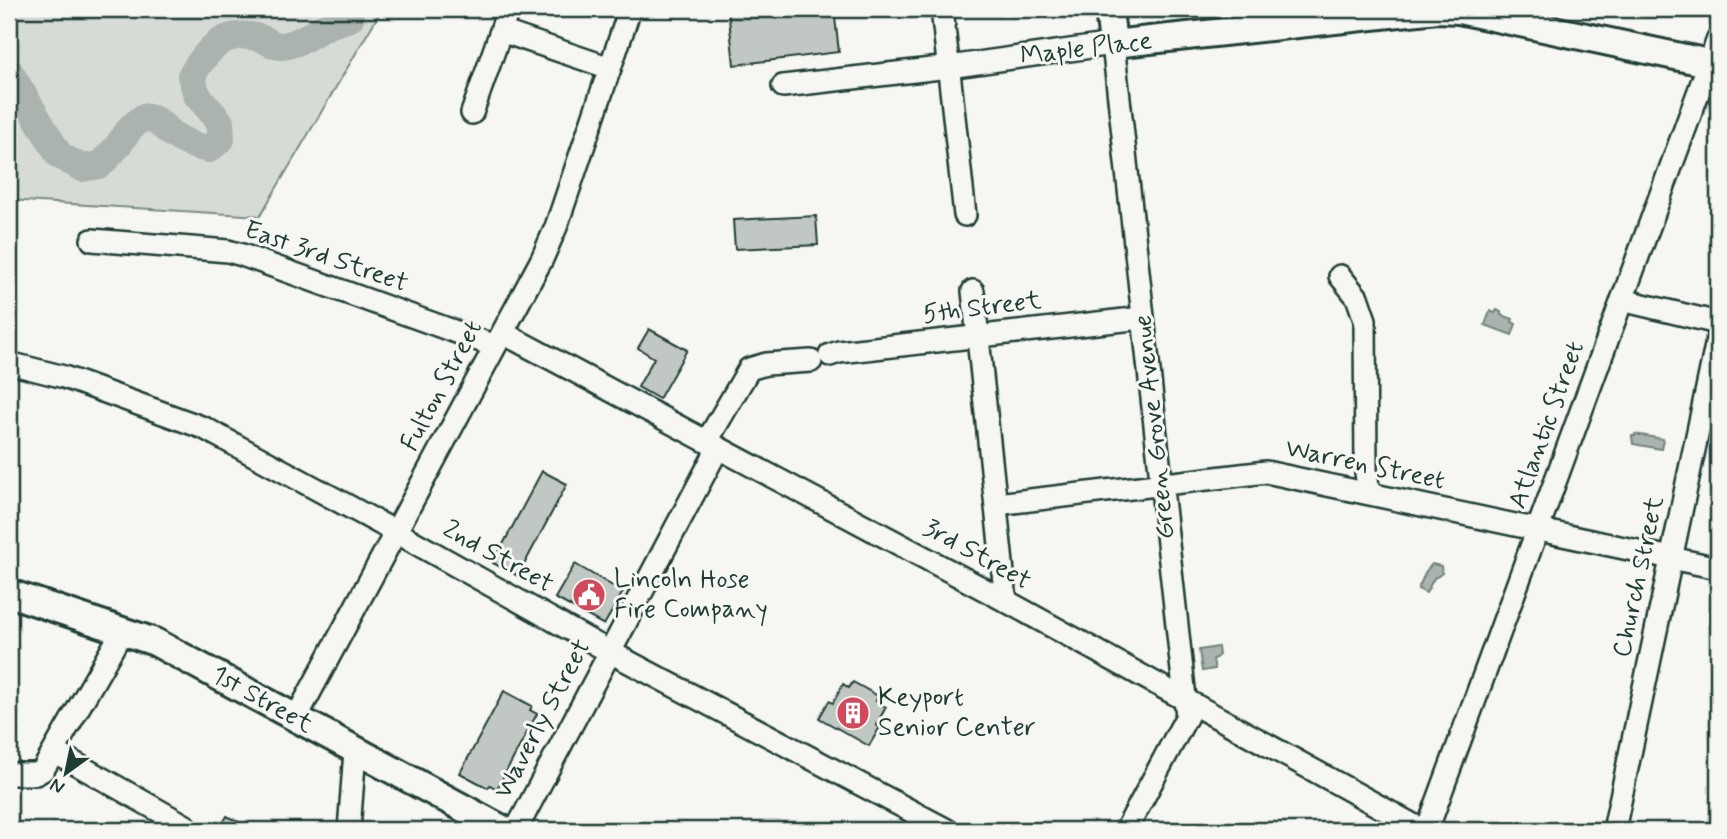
<svg xmlns="http://www.w3.org/2000/svg" width="1727" height="839" font-family="Mynerve,sans-serif">
	<rect width="100%" height="100%" fill="#f6f6f2"/>
	<filter id="ink" filterUnits="userSpaceOnUse"><feTurbulence type="fractalNoise" baseFrequency=".0143" numOctaves="2"/><feDisplacementMap in="SourceGraphic" scale="14" xChannelSelector="R" yChannelSelector="G"/><feConvolveMatrix kernelMatrix="1 2 1 2 8 2 1 2 1" color-interpolation-filters="sRGB"/></filter>
	<g filter="url(#ink)">
		<polygon fill="#d6dbd6" stroke="#7a8c85" stroke-width="2" points="9,9 52,9 71,11 71,9 382,9 260,216 9,200"/>
		<g fill="#aab3ae" stroke="#72847d" stroke-width="2">
			<polygon points="1497,310 1501,312 1501,315 1513,319 1512,322 1516,324 1512,335 1485,325 1490,311 1495,313"/>
			<polygon points="1635,434 1663,439 1661,449 1633,444 1632,436 1635,436"/>
			<polygon points="1432,564 1441,566 1442,574 1434,578 1426,593 1418,589 1426,571"/>
			<polygon points="1218,647 1219,655 1213,660 1215,669 1202,671 1199,650"/>
		</g>
		<g fill="none" stroke-linecap="round" stroke-linejoin="round">
			<path stroke="#aab3ae" stroke-width="28" d="M9 71 59 155 82 168 100 165 117 147 131 127 144 117C161 120 159 124 172 134 183 142 197 147 209 149L221 139 220 122 197 95 191 76C208 49 224 28 260 38 266 40 274 46 280 46 296 46 311 34 325 27 333 23 342 21 350 18"/>
		</g>
		<g fill="#c1c8c3" stroke="#1f3d34" stroke-width="2">
			<polygon points="728,9 834,9 839,52 734,65"/>
			<polygon points="816,216 818,245 735,249 733,220"/>
			<polygon points="649,329 687,350 659,399 638,387 654,358 638,348"/>
			<polygon points="542,471 567,484 518,576 493,563"/>
			<polygon points="575,564 623,592 604,625 555,598"/>
			<polygon points="853,682 878,696 876,701 886,707 876,725 880,727 869,746 819,718 829,701 833,703 843,684 849,688"/>
			<polygon points="504,691 532,706 530,710 537,714 497,789 490,785 488,788 460,773"/>
			<polygon points="227,816 253,830 219,830"/>
		</g>
		<g fill="none" stroke-linecap="round" stroke-linejoin="round">
			<defs>
				<g id="minor">
					<polyline points="942,9 965,215"/>
					<polyline points="501,31 508,9"/>
					<polyline points="783,86 949,67 1113,44 1187,716 1126,830"/>
					<polyline points="472,113 501,31 610,68"/>
					<polyline points="92,240 228,251 242,255 495,346"/>
					<polyline points="1340,276 1357,297 1365,320 1366,473 1369,493"/>
					<polyline points="973,291 1006,601"/>
					<polyline points="1622,300 1718,323"/>
					<polyline points="503,333 1006,601 1422,830"/>
					<polyline points="830,355 839,352 1142,318"/>
					<polyline points="9,363 64,377 204,428 396,532 610,652 947,830"/>
					<polyline points="707,441 749,369 766,364 811,361"/>
					<polyline points="997,504 1266,472 1718,568"/>
					<polyline points="296,718 542,259 556,227 630,9"/>
					<polyline points="55,752 186,826"/>
					<polyline points="9,774 36,774 43,770 123,630"/>
					<polyline points="349,830 355,751"/>
					<polyline points="516,830 718,448"/>
					<polyline points="1427,830 1718,39"/>
					<polyline points="1614,830 1718,336"/>
				</g>
				<g id="major">
					<polyline points="1109,9 1113,44 1437,9 1459,10 1718,65"/>
					<polyline points="9,593 155,642 504,830"/>
				</g>
			</defs>
			<use href="#minor" stroke="#1f3d34" stroke-width="26"/>
			<use href="#major" stroke="#1f3d34" stroke-width="32"/>
			<use href="#minor" stroke="#f6f6f2" stroke-width="21"/>
			<use href="#major" stroke="#f6f6f2" stroke-width="26"/>
		</g>
	</g>
	<defs>
		<symbol id="civic-disc" viewBox="-11 -11 22 22"><circle r="9.5" fill="#d1495b" stroke="#f6f6f2"/><path d="M-.6-6.5H3V-4.5H.6V-3L4-1V1h2V6H-6V1h2V-1L-.6-3ZM-1.2 2.5V6h2.4V2.5Z" fill="#fff"/></symbol>
		<symbol id="building-disc" viewBox="-11 -11 22 22"><circle r="9.5" fill="#d1495b" stroke="#f6f6f2"/><path d="M-4-6H4V6H1V3H-1V6H-4ZM-2.5-4.3h1.7v1.8h-1.7ZM.8-4.3h1.7v1.8H.8ZM-2.5-1h1.7V.8h-1.7ZM.8-1h1.7V.8H.8Z" fill="#fff"/></symbol>
	</defs>
	<g fill-rule="evenodd">
		<use href="#civic-disc" x="570" y="576" width="38" height="38"/>
		<use href="#building-disc" x="834" y="694" width="38" height="38"/>
	</g>
	<g text-anchor="middle" dominant-baseline="central" stroke-width="6" stroke-linejoin="round" paint-order="stroke">
		<g font-size="26" fill="#1f3d34" stroke="#f6f6f2">
			<text transform="translate(1086 49) rotate(-7)">Maple Place</text>
			<text transform="translate(326 257) rotate(19)">East 3rd Street</text>
			<text transform="translate(982 308) rotate(-7)">5th Street</text>
			<text transform="translate(442 386) rotate(-62)">Fulton Street</text>
			<text transform="translate(1547 425) rotate(-70)">Atlantic Street</text>
			<text transform="translate(1155 427) rotate(-96)">Green Grove Avenue</text>
			<text transform="translate(1365 465) rotate(12)">Warren Street</text>
			<text transform="translate(977 555) rotate(29)">3rd Street</text>
			<text transform="translate(498 557) rotate(29)">2nd Street</text>
			<text transform="translate(1639 577) rotate(-78)">Church Street</text>
			<text transform="translate(262 700) rotate(29)">1st Street</text>
			<text transform="translate(543 719) rotate(-62)">Waverly Street</text>
		</g>
		<g font-size="26" fill="#1f3d34" stroke="#f6f6f2" text-anchor="start">
			<text x="614" y="580">Lincoln Hose<tspan x="614" dy="30">Fire Company</tspan></text>
			<text x="878" y="698">Keyport<tspan x="878" dy="30">Senior Center</tspan></text>
		</g>
	</g>
	<rect width="1727" height="839" fill="none" stroke="#f6f6f2" stroke-width="35"/>
	<rect x="18" y="18" width="1692" height="804" fill="none" stroke="#1f3d34" stroke-width="2.5" filter="url(#ink)"/>
	<g transform="translate(66 773) rotate(213)" stroke="#f6f6f2" stroke-width="5" paint-order="stroke">
	<path d="M0-5L12 26L0 18L-12 26Z" fill="#1f3d34"/>
	<text y="-10" font-size="19" font-weight="bold" text-anchor="middle" fill="#1f3d34">N</text>
	</g>
</svg>
